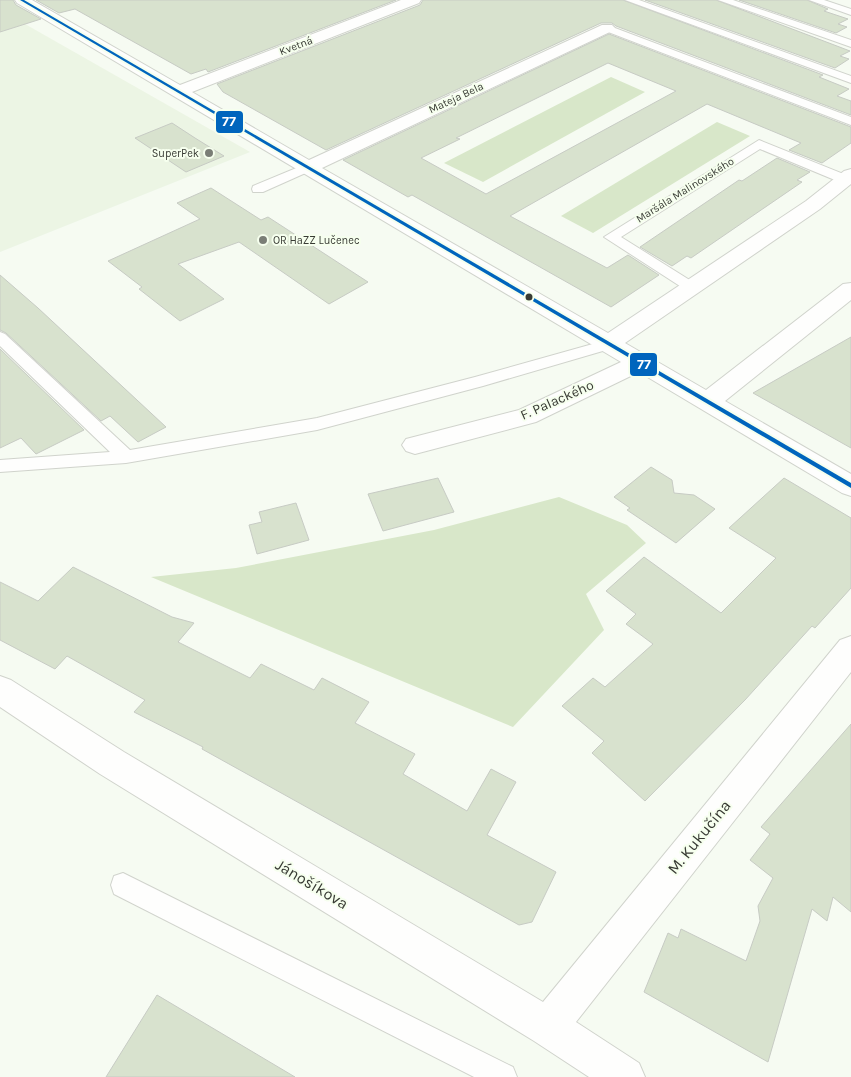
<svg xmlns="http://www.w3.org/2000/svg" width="851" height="1077" font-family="Karla,sans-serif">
	<rect width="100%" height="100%" fill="#f6fbf2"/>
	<polygon fill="#ecf5e4" points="25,24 250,152 0,252 0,32"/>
	<g fill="#d8e7c9">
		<polygon points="611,77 645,92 483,182 444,163"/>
		<polygon points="717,122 750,136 593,233 561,216"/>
		<polygon points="559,497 627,525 646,543 586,594 604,630 513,727 151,577 236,568 434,530"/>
	</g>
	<g fill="#d8e2ce" stroke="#c7cbc4" fill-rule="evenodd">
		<polygon points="0,0 13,0 16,5 41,19 0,32"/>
		<polygon points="36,0 396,0 208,72 206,69 191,74 75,9 59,13"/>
		<polygon points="423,0 623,0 823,75 819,77 849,89 837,96 851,101 851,115 616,26 612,23 601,23 326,150 223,92 217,84 420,5"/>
		<polygon points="645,0 716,0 850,51 840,56 849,59 835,68"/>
		<polygon points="739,0 807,0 828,9 824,11 848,19 838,24 847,27 836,33"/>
		<path d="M609 34 851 127V143L822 163 789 150 801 143 707 104 510 216 607 268 628 255 659 275 611 307 412 195 408 197 343 160ZM608 63 676 91 486 194 421 158 460 139 456 138Z"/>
		<polygon points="172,123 195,138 224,156 186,172 135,138"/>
		<polygon points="777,158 810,172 797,180 802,182 691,258 687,256 672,266 640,247 739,180 742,181"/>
		<polygon points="211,188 261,220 268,217 368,282 329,304 239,242 178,264 224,299 180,321 139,289 142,287 108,261 200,219 177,203"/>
		<polygon points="0,275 38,308 166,427 138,442 110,416 101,421 6,333 0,330"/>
		<polygon points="851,337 851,448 753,393"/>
		<polygon points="0,349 84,430 36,454 21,438 0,448"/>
		<polygon points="651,467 672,480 674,493 694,495 715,509 676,543 627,510 630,508 614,497"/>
		<polygon points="438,478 454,512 383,531 368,494"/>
		<polygon points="784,478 851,518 851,588 815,628 812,626 745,700 645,801 592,753 604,741 562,706 593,678 605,687 653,644 626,624 636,614 606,591 644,557 721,613 776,558 729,528"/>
		<polygon points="296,503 309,540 257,554 249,525 262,522 259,512"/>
		<polygon points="73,567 172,617 194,623 178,642 250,678 261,664 314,690 322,678 369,702 355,723 415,754 403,774 467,811 491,769 516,782 487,835 556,872 532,922 519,925 202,749 203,747 134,712 145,700 67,656 55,669 0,640 0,582 38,601"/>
		<polygon points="851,724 851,912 833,897 827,921 812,909 768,1062 644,992 668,933 678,938 681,929 746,961 760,921 758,906 773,878 750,860 770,834 761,827"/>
		<polygon points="157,995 295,1077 106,1077"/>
	</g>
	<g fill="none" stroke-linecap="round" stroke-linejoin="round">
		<defs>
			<g id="service">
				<polygon points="625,0 639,0 851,76 851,83"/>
				<polygon points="718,0 733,0 851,40 851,47"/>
				<polygon points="809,0 824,0 851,9 851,15"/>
				<polygon points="607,25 851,117 851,125 603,30 602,28 603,26"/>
				<polygon points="759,140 851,177 851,183 842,183 760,149 621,237 696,284 698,287 696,290 686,290 604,237"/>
				<polygon points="306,164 312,168 310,171 263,192 253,192 252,189 253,186"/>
				<polygon points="0,332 5,334 130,450 317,418 475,377 607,340 613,342 615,345 613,348 483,386 317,430 126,463 0,472 0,460 110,452 0,346"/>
				<polygon points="123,873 513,1067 517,1077 474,1077 114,894 111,885 114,876"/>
			</g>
			<g id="minor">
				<polygon points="15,0 32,0 180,85 401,0 421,0 419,3 192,92 309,160 602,25 612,25 615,28 612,31 322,168 608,333 806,201 844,171 851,169 851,184 820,209 625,343 706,390 843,284 851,283 851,300 725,401 851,474 851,496 842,493 639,372 536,422 415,454 406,451 402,445 406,439 519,410 621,362 17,3"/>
				<polygon points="851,636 851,672 576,1022 639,1063 645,1077 589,1077 534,1041 100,774 0,707 0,676 11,680 124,752 543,1002 840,640"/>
			</g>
		</defs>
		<use href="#service" stroke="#d0d3cc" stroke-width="2"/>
		<use href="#minor" stroke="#d0d3cc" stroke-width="2"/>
		<use href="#service" fill="#fefefd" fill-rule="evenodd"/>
		<use href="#minor" fill="#fefefd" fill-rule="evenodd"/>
		<defs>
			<polygon id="bus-1" points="20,0 24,0 851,483 851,488"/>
		</defs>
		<use href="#bus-1" stroke="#f6ffee" stroke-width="4"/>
		<use href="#bus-1" fill="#0065bd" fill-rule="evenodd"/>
	</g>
	<g fill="#7a7e76" stroke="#f6ffee" stroke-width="2">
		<circle cx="209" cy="153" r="5"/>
		<circle cx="263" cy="240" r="5"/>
	</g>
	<circle fill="#383b34" stroke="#f6ffee" stroke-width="2" cx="529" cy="297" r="4.5"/>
	<g text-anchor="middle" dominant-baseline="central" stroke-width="4" stroke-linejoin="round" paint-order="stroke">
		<g font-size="11" fill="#383b34" stroke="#f6ffee">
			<text transform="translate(296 46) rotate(-21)">Kvetná</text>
			<text transform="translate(456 98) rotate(-25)">Mateja Bela</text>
			<text transform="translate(685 190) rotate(-32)">Maršála Malinovského</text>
		</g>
		<g font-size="11" fill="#383b34" stroke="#f6ffee" text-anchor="end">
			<text x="199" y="153">SuperPek</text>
			<text x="273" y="240" text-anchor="start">OR HaZZ Lučenec</text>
		</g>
		<g font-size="14" fill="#383b34" stroke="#f6ffee">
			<text transform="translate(557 400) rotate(-24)">F. Palackého</text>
		</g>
		<g font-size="16" fill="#383b34" stroke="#f6ffee">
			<text transform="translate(699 837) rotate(-51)">M. Kukučína</text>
			<text transform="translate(312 884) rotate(31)">Jánošíkova</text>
		</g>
	</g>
	<g stroke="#f6ffee" stroke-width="2">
		<rect x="215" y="110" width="29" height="24" rx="5" fill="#0065bd"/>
		<rect x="629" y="352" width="29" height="25" rx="5" fill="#0065bd"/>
	</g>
	<g font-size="14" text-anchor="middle" font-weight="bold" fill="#fff">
		<text x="229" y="126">77</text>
		<text x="644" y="369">77</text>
	</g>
</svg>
